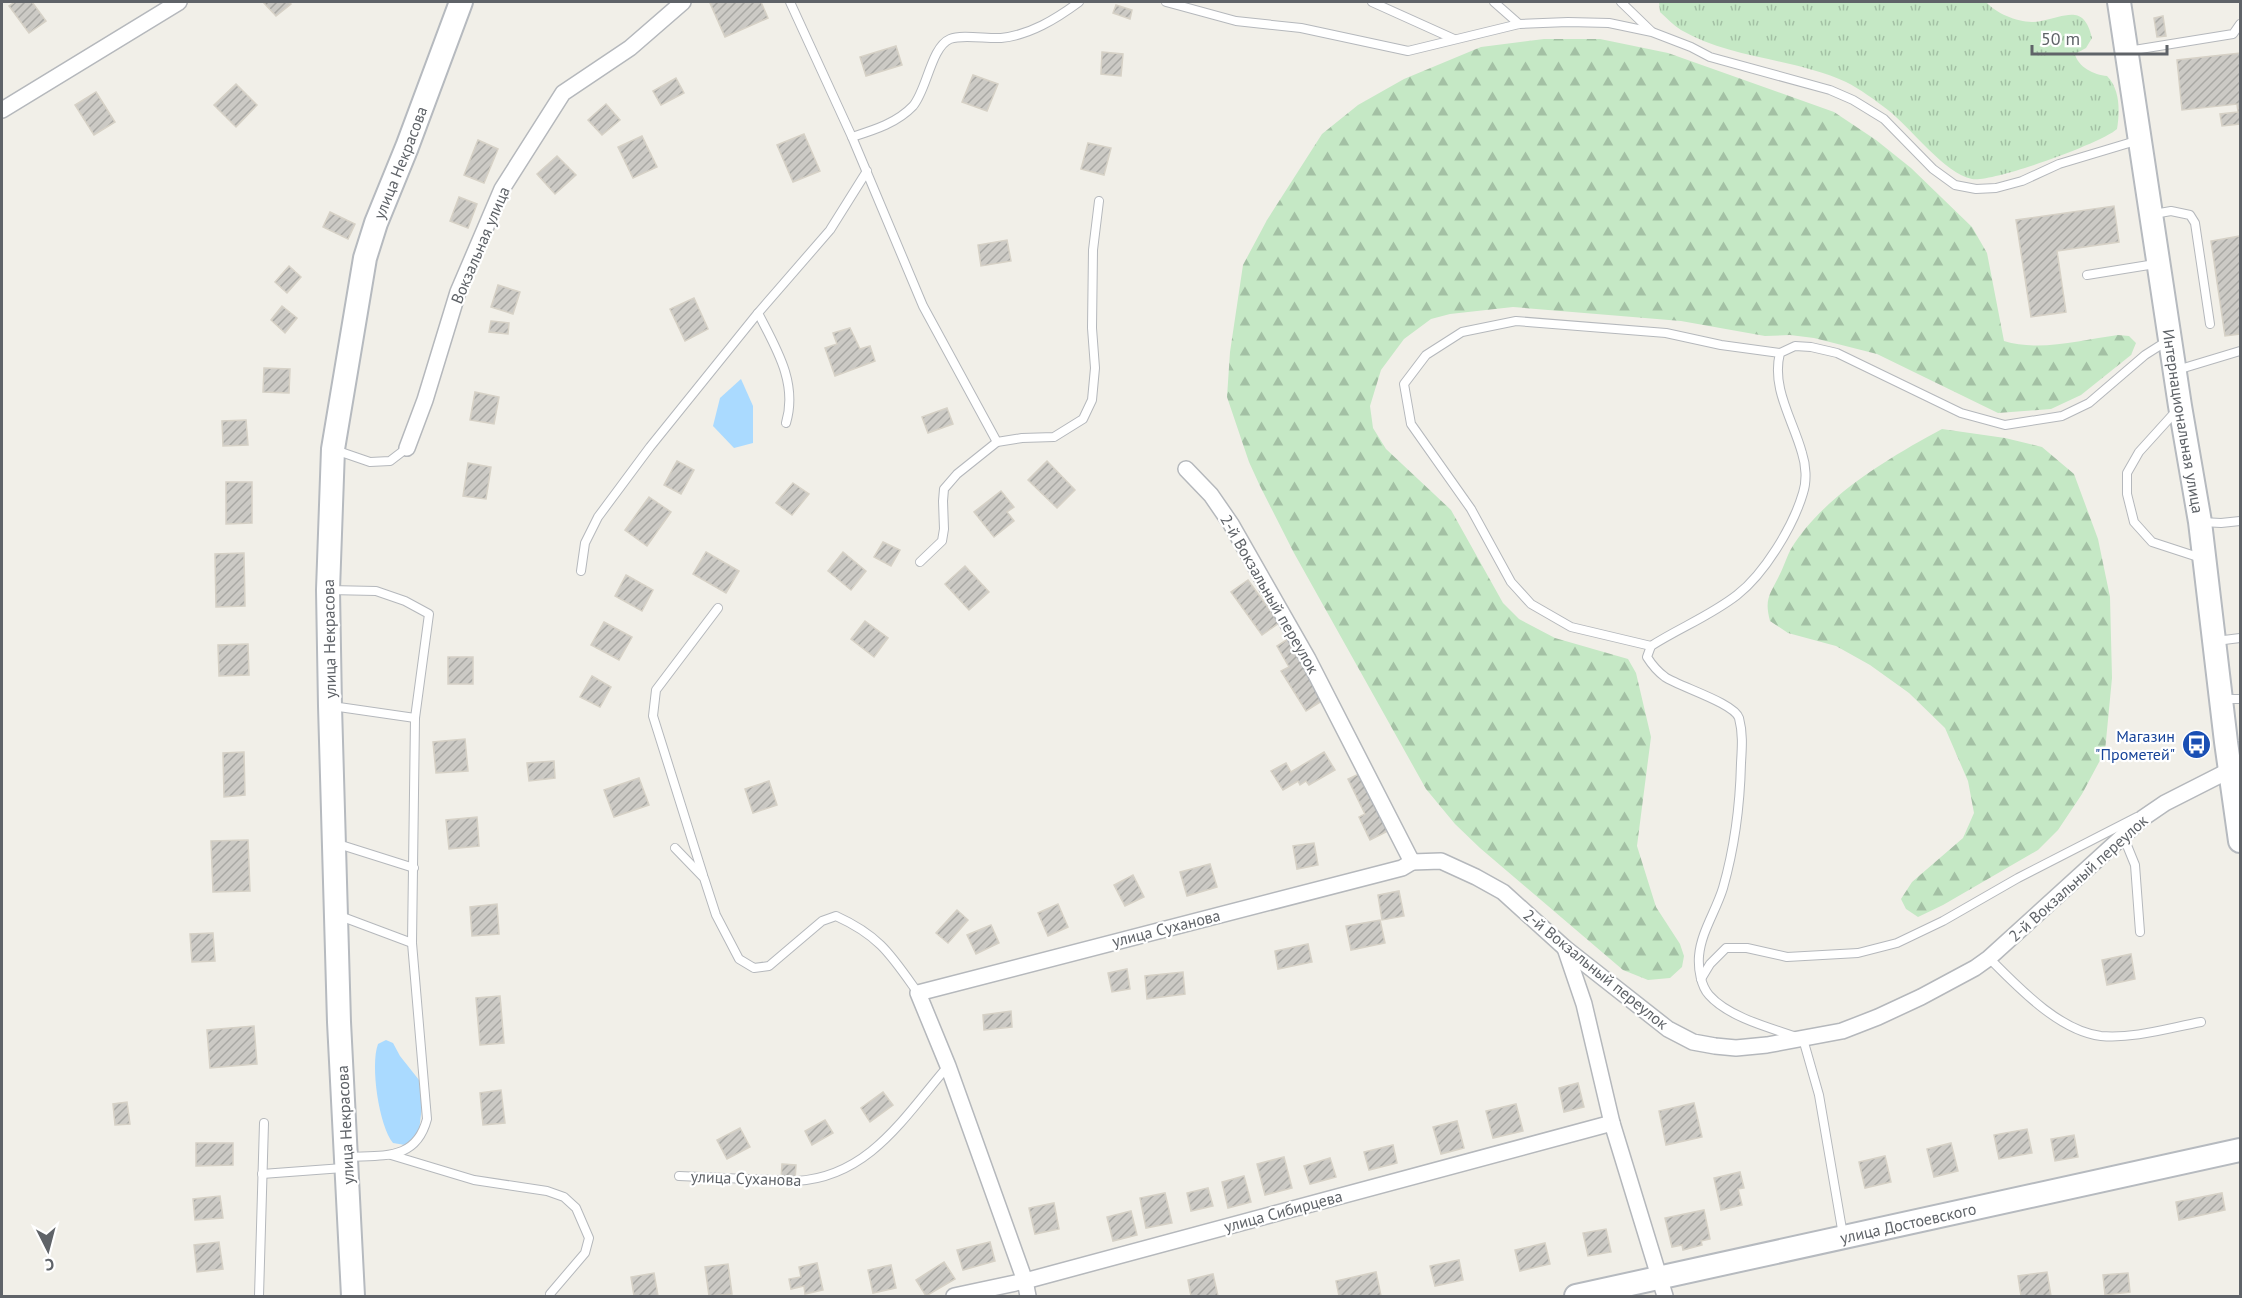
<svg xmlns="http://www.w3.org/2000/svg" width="2242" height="1298" font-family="'PT Sans',sans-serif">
	<defs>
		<pattern id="grass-tufts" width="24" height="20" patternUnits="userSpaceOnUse" patternTransform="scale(1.5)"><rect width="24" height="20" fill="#c5e8c5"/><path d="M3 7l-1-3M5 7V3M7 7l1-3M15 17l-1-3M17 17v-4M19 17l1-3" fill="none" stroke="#a3c0a4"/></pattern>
		<pattern id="forest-firs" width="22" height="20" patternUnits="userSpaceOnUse" patternTransform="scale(1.5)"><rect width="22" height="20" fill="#c5e8c5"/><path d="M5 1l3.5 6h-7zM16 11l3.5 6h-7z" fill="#a3c0a4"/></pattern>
		<pattern id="building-hatch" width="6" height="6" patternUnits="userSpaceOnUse" patternTransform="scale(1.5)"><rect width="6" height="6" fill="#cccac5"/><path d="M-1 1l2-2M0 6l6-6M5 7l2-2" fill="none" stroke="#a9a8a4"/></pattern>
	</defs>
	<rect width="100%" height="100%" fill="#f1efe8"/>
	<path fill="url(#grass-tufts)" d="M1659 2H1986C1998 15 2023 25 2041 21 2067 16 2084 4 2092 38L2086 48 2075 54C2078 67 2094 75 2107 76 2120 89 2120 111 2117 129 2102 143 1992 183 1972 179 1945 174 1910 127 1888 110 1875 100 1860 89 1846 82 1794 58 1731 59 1681 30 1673 25 1667 18 1660 12Z"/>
	<g fill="url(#forest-firs)">
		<path d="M1544 39H1600L1668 53 1834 112 1876 140 1911 168 1972 227 1987 253 2004 341C2039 352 2082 340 2118 335L2129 336 2136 343 2131 355 2081 395 2051 409 1998 413 1877 354 1814 338 1790 335 1765 336 1681 321 1513 307 1450 314 1431 319 1404 339 1381 370 1370 406 1373 428 1386 449 1451 510 1503 603 1519 619 1555 638 1628 659 1636 673 1651 737 1637 846 1656 907 1680 944 1684 956 1682 967 1670 978 1648 980 1623 970 1480 848 1455 824 1426 789 1294 553 1260 486 1249 462 1227 397 1230 352 1243 265 1267 220 1322 134 1358 105 1404 79 1481 47Z"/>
		<path d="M1942 429 2005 438 2042 447 2074 474 2098 539 2110 597 2112 678 2105 751 2082 794 2058 830 2038 850 1943 905 1918 917 1906 909 1901 899 1912 882 1963 838 1974 813 1968 781 1945 728 1909 693 1870 665 1836 646 1788 633 1770 621C1764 598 1770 595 1780 574 1784 566 1787 556 1791 549 1822 497 1890 457 1942 429Z"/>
	</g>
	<g fill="#aadaff">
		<polygon points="741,379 753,406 753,443 734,448 713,426 720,398"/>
		<path d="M386 1040 393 1043 400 1056 419 1080 422 1106 419 1131 411 1141 405 1145 393 1143C379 1126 370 1065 378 1044Z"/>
	</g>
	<g fill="url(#building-hatch)" stroke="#d6d1c6" stroke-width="1.5">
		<polygon points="15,2 32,2 46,21 29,33 9,6"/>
		<polygon points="263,2 288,2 291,4 276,16"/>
		<polygon points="712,2 761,2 768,18 725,37 710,3"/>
		<polygon points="1116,5 1132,10 1130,19 1113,13"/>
		<polygon points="2163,16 2166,36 2157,37 2154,18"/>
		<polygon points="896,46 902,65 866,76 860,57"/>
		<polygon points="1102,52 1123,54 1121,76 1101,74"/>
		<polygon points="2240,53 2240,124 2222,126 2220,114 2238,112 2237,104 2182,110 2177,60"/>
		<polygon points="973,75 998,84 987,111 962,102"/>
		<polygon points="676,78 684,93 661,105 653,91"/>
		<polygon points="236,84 257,105 236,127 214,105"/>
		<polygon points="96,92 115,122 94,135 75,105"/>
		<polygon points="606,104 620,120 602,135 588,120"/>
		<polygon points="804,134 820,171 793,182 777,145"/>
		<polygon points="642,136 657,167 633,178 618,147"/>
		<polygon points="478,140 498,149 484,183 464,175"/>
		<polygon points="1088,143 1111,148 1104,175 1081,169"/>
		<polygon points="557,156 576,175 555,194 537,174"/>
		<polygon points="459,197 477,204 468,228 450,221"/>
		<polygon points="2114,206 2119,242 2057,251 2066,312 2031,317 2016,220"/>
		<polygon points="330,212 355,224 348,239 323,227"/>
		<polygon points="2240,236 2240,334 2225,336 2211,241"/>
		<polygon points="1007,240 1011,261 981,266 978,245"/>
		<polygon points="289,266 301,277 287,293 275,282"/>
		<polygon points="498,285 520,292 513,314 491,307"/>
		<polygon points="694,298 708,329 685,341 670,309"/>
		<polygon points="282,306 297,318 285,333 271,320"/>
		<polygon points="491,321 509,323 508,334 489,332"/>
		<polygon points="850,328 860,349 870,346 875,361 835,376 825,348 837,344 833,333"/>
		<polygon points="264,368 290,369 289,393 263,392"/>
		<polygon points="475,392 499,397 494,424 470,420"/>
		<polygon points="947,408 953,424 928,433 922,417"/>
		<polygon points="246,420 248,445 223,446 222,421"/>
		<polygon points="677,461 694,470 681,494 664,485"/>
		<polygon points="1047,461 1075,490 1057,508 1028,480"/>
		<polygon points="468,463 491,467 486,499 463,496"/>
		<polygon points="226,482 252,482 252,523 226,524"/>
		<polygon points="793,483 809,494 792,515 776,503"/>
		<polygon points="1001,491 1014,507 1007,512 1014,521 994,537 974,512"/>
		<polygon points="649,497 671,512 647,546 625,530"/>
		<polygon points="883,542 900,550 891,566 874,557"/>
		<polygon points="706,552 739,571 726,593 693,574"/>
		<polygon points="843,552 866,571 851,590 828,571"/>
		<polygon points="244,553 245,606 216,607 215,554"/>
		<polygon points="965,566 989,592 969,610 945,584"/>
		<polygon points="626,575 653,590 642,611 615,596"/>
		<polygon points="1248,580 1279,623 1262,635 1231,592"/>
		<polygon points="865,621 888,638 874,657 851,639"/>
		<polygon points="604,622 632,637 619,660 591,645"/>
		<polygon points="1288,639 1325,699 1306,711 1281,671 1289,667 1277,646"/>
		<polygon points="248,644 249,675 219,676 218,645"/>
		<rect x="448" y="657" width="25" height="27"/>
		<polygon points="592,676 611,687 600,707 580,697"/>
		<polygon points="465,739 468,771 436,773 433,742"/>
		<polygon points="244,752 245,795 224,797 223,753"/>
		<polygon points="1324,752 1335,770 1309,785 1306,781 1300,785 1298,781 1283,790 1271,771 1286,763 1291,772"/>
		<polygon points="554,761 555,778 529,781 527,763"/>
		<polygon points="1359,774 1388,831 1370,840 1359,817 1365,814 1348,779"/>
		<polygon points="639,778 649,805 614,817 604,790"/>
		<polygon points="769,781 777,805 753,813 745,789"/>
		<polygon points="477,817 479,846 449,849 446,820"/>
		<polygon points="248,840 250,891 213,892 211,841"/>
		<polygon points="1314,843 1318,865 1297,869 1293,846"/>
		<polygon points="1210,864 1217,887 1187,896 1180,872"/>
		<polygon points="1133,875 1144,897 1125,906 1114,885"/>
		<polygon points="1399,891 1404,916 1382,920 1378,895"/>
		<polygon points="497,904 499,934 472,936 470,907"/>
		<polygon points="1058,904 1068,927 1048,936 1038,913"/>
		<polygon points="957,910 968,920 948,943 936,933"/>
		<polygon points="1380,920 1385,943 1351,950 1346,926"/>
		<polygon points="991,925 999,943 976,954 967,935"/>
		<polygon points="213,933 215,961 192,962 190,934"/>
		<polygon points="1308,944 1312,962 1278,969 1275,951"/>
		<polygon points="2131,954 2135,979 2107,985 2102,960"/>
		<polygon points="1127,969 1130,989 1112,992 1108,973"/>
		<polygon points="1183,972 1185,994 1147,999 1145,976"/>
		<polygon points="500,996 504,1043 480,1045 476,998"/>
		<polygon points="1011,1011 1012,1027 984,1030 983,1015"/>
		<polygon points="254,1026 257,1064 210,1068 207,1030"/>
		<polygon points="1578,1083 1584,1107 1564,1112 1559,1088"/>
		<polygon points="501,1090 505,1123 483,1125 480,1093"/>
		<polygon points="883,1092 893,1105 870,1122 861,1108"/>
		<polygon points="127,1102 130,1124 115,1125 113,1104"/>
		<polygon points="1694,1103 1702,1137 1666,1145 1659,1111"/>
		<polygon points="1516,1104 1523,1131 1493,1138 1486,1111"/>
		<polygon points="825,1120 833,1133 812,1145 805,1131"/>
		<polygon points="1457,1121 1464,1148 1441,1154 1433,1127"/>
		<polygon points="740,1128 750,1147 727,1159 717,1140"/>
		<polygon points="2027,1129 2032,1153 1999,1159 1994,1135"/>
		<polygon points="2074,1135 2078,1157 2055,1161 2051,1139"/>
		<polygon points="196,1143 233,1143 233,1165 196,1166"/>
		<polygon points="1951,1143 1958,1171 1934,1177 1927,1149"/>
		<polygon points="1393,1145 1397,1163 1369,1170 1364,1152"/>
		<polygon points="1885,1156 1891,1182 1865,1188 1859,1162"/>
		<polygon points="1284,1157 1292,1188 1265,1195 1257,1164"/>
		<polygon points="1330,1158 1336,1177 1310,1184 1304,1166"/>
		<polygon points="782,1164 796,1165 795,1180 781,1179"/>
		<polygon points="1740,1172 1744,1188 1738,1189 1742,1205 1721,1210 1714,1178"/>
		<polygon points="1244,1176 1251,1202 1228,1208 1222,1182"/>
		<polygon points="1208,1188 1213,1206 1191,1211 1187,1193"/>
		<polygon points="1165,1193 1172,1223 1146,1228 1140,1198"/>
		<polygon points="2222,1193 2225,1210 2179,1220 2176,1202"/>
		<polygon points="220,1196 223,1218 195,1220 193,1199"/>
		<polygon points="1054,1203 1059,1229 1035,1234 1029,1208"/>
		<polygon points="1704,1210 1710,1239 1701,1241 1702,1245 1683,1250 1682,1245 1672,1247 1665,1218"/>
		<polygon points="1131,1211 1137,1235 1113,1241 1107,1217"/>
		<polygon points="1606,1229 1611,1252 1588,1256 1583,1233"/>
		<polygon points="219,1242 223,1269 197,1272 194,1245"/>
		<polygon points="990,1242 995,1261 963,1270 957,1250"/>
		<polygon points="1545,1243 1550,1264 1520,1271 1515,1250"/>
		<polygon points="1459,1260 1463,1280 1435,1286 1430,1266"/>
		<polygon points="944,1262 955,1279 926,1296 916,1280"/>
		<polygon points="817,1263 823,1290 805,1294 804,1286 791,1289 789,1279 801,1277 799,1267"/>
		<polygon points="728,1264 732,1294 709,1296 705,1267"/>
		<polygon points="891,1265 896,1288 873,1293 868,1270"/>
		<polygon points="1376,1272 1381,1296 1339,1296 1336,1281"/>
		<polygon points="2047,1272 2051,1296 2021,1296 2018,1276"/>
		<polygon points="654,1273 658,1296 634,1296 631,1277"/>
		<polygon points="2128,1273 2130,1292 2105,1295 2103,1275"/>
		<polygon points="1213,1274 1218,1296 1191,1296 1188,1280"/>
	</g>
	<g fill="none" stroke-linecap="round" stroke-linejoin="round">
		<defs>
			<g id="lane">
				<polyline points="790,2 852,137 923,306 997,442"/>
				<polyline points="1166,2 1236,21 1301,28 1408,51 1519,24 1568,22 1609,23 1652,32 1691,47 1710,57 1830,90 1853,100 1884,119 1933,169 1955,185 1976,189 1996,188 2022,181 2059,164 2139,140"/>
				<polyline points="1372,2 1454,39"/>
				<polyline points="1494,2 1519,24"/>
				<polyline points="1621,2 1651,31"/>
				<polyline points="2128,51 2233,34 2240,24"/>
				<path d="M852 137C874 130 897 123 913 106 927 90 931 47 950 39 962 34 987 39 1001 38 1030 35 1056 19 1079 2"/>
				<polyline points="2154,214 2171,211 2190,215 2195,223 2210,324"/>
				<polyline points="2087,275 2155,264"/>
				<path d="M758 313C776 348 798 383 786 423"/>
				<polyline points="2177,370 2240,351"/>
				<polyline points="2177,410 2139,452 2127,473 2127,494 2134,522 2152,542 2201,558"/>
				<polyline points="335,450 370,462 390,461 407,448"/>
				<polyline points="2202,522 2221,523 2240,521"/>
				<polyline points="920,562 942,541 944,529 943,501 944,489 957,474 997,442 1022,438 1054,437 1083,419 1092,400 1095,368 1092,328 1093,250 1099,201"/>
				<polyline points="581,571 585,543 598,517 650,447 758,313 830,230 867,171"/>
				<path d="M329 590 376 591 405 601 429 614 415 718 412 943 427 1119C416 1161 383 1155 347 1157"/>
				<polyline points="2216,641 2240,638"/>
				<polyline points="1651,646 1571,627 1531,604 1511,582 1471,509 1411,424 1404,384 1426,355 1462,332 1516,321 1666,333 1721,345 1780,353"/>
				<polyline points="2224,699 2240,699"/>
				<polyline points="332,706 415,718"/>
				<polyline points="2124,838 2135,865 2140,932"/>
				<polyline points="338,844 414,868"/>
				<path d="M675 848 704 878 716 915 739 959 754 968 769 966 822 921 836 916C880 936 891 955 918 993"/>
				<polyline points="703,875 653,716 656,690 718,608"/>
				<polyline points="340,916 412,943"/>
				<path d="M1989 958C2018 987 2059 1031 2101 1036 2133 1039 2169 1028 2201 1022"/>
				<polyline points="1701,979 1710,964 1726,948 1747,948 1787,957 1858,953 1897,943 1943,921 2018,878 2137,817"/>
				<polyline points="391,1155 474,1180 547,1191 564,1197 576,1208 589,1238 585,1253 550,1294"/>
				<polyline points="262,1174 343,1168"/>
				<path d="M679 1176 796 1181C869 1177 904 1117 948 1066"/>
				<path d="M1843 1235 1819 1095 1803 1039C1774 1029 1729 1018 1709 995 1701 986 1698 969 1699 956 1701 932 1716 911 1723 888 1735 846 1740 806 1741 763 1742 747 1743 733 1739 718 1734 703 1680 687 1665 677 1657 671 1652 665 1647 657L1651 646C1679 628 1710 616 1737 595 1764 574 1793 527 1803 493 1807 481 1806 465 1802 453 1793 420 1771 388 1780 353L1795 346 1811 347 1837 353 1961 413 2005 425 2062 416 2089 403 2145 355 2167 341"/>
				<polyline points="259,1296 264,1123"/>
			</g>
			<g id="street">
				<polyline points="2,110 179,2"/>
				<polyline points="407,448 425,400 458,292 502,189 563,93 630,48 683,2"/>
				<polyline points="1186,469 1211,495 1231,524 1308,659 1412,862 1441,861 1476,877 1503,892 1565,948 1668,1029 1693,1042 1715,1046 1736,1048 1767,1045 1842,1031 1878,1017 1921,997 1975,968 1989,958 2143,818 2165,803 2230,770"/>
				<polyline points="1565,948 1584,1004 1612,1123 1665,1296"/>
				<polyline points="954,1296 1025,1281 1612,1123"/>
				<polyline points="1028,1296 1025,1281 948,1066 918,993 1402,868 1412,862"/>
			</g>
			<g id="secondary">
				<path id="s1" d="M2119 2 2180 406 2200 522 2226 742 2240 841"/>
				<path id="s2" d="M353 1296 339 1022 330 706 328 590 333 449 365 258 376 223 407 147 461 2"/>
				<path id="s3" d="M1576 1296 2240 1150"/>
			</g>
		</defs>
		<use href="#lane" stroke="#b5b8bc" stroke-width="10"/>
		<use href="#street" stroke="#b5b8bc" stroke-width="18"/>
		<use href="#secondary" stroke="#b6babf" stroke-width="26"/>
		<use href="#lane" stroke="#fff" stroke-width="8"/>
		<use href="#street" stroke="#fff" stroke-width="15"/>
		<use href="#secondary" stroke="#fff" stroke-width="22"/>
	</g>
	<defs>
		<symbol id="bus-disc" viewBox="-11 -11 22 22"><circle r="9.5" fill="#1a4fb4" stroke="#fff"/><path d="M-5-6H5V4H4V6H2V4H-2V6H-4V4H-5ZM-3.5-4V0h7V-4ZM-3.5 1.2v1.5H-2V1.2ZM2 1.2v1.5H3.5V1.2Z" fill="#fff"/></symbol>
	</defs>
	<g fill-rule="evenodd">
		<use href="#bus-disc" x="2180" y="728" width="33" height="33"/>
	</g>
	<g text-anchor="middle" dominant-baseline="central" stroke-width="4.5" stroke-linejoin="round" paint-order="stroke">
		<g font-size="16" fill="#5f6368" stroke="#fff">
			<text stroke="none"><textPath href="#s2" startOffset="1143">улица Некрасова</textPath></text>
			<text transform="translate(480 245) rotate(-67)">Вокзальная улица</text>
			<text stroke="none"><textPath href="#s1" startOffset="424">Интернациональная улица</textPath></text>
			<text transform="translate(1270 594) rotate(60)">2-й Вокзальный переулок</text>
			<text transform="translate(329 639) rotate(-91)">улица Некрасова</text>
			<text transform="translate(2078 878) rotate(-42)">2-й Вокзальный переулок</text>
			<text transform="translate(1166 928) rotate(-14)">улица Суханова</text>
			<text transform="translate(1596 969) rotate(39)">2-й Вокзальный переулок</text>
			<text transform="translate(345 1125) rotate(-93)">улица Некрасова</text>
			<text transform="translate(746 1178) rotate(2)">улица Суханова</text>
			<text transform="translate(1283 1211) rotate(-15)">улица Сибирцева</text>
			<text stroke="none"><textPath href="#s3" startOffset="340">улица Достоевского</textPath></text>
		</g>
		<g font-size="16" fill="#164399" stroke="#fff" text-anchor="end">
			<text x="2175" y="736">Магазин<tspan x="2175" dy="18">"Прометей"</tspan></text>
		</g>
	</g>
	<rect width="2242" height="1298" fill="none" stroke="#5f6368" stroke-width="6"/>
	<g transform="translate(48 1250) rotate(174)" stroke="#ffffff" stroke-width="4.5" paint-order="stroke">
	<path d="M0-4.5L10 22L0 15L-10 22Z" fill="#5f6368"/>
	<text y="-9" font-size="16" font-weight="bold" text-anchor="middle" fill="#5f6368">С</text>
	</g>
	<path d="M2032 45v9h135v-9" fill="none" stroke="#5f6368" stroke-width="3"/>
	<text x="2041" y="45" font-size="18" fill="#5f6368" stroke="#ffffff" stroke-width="4.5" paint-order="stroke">50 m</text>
</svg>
